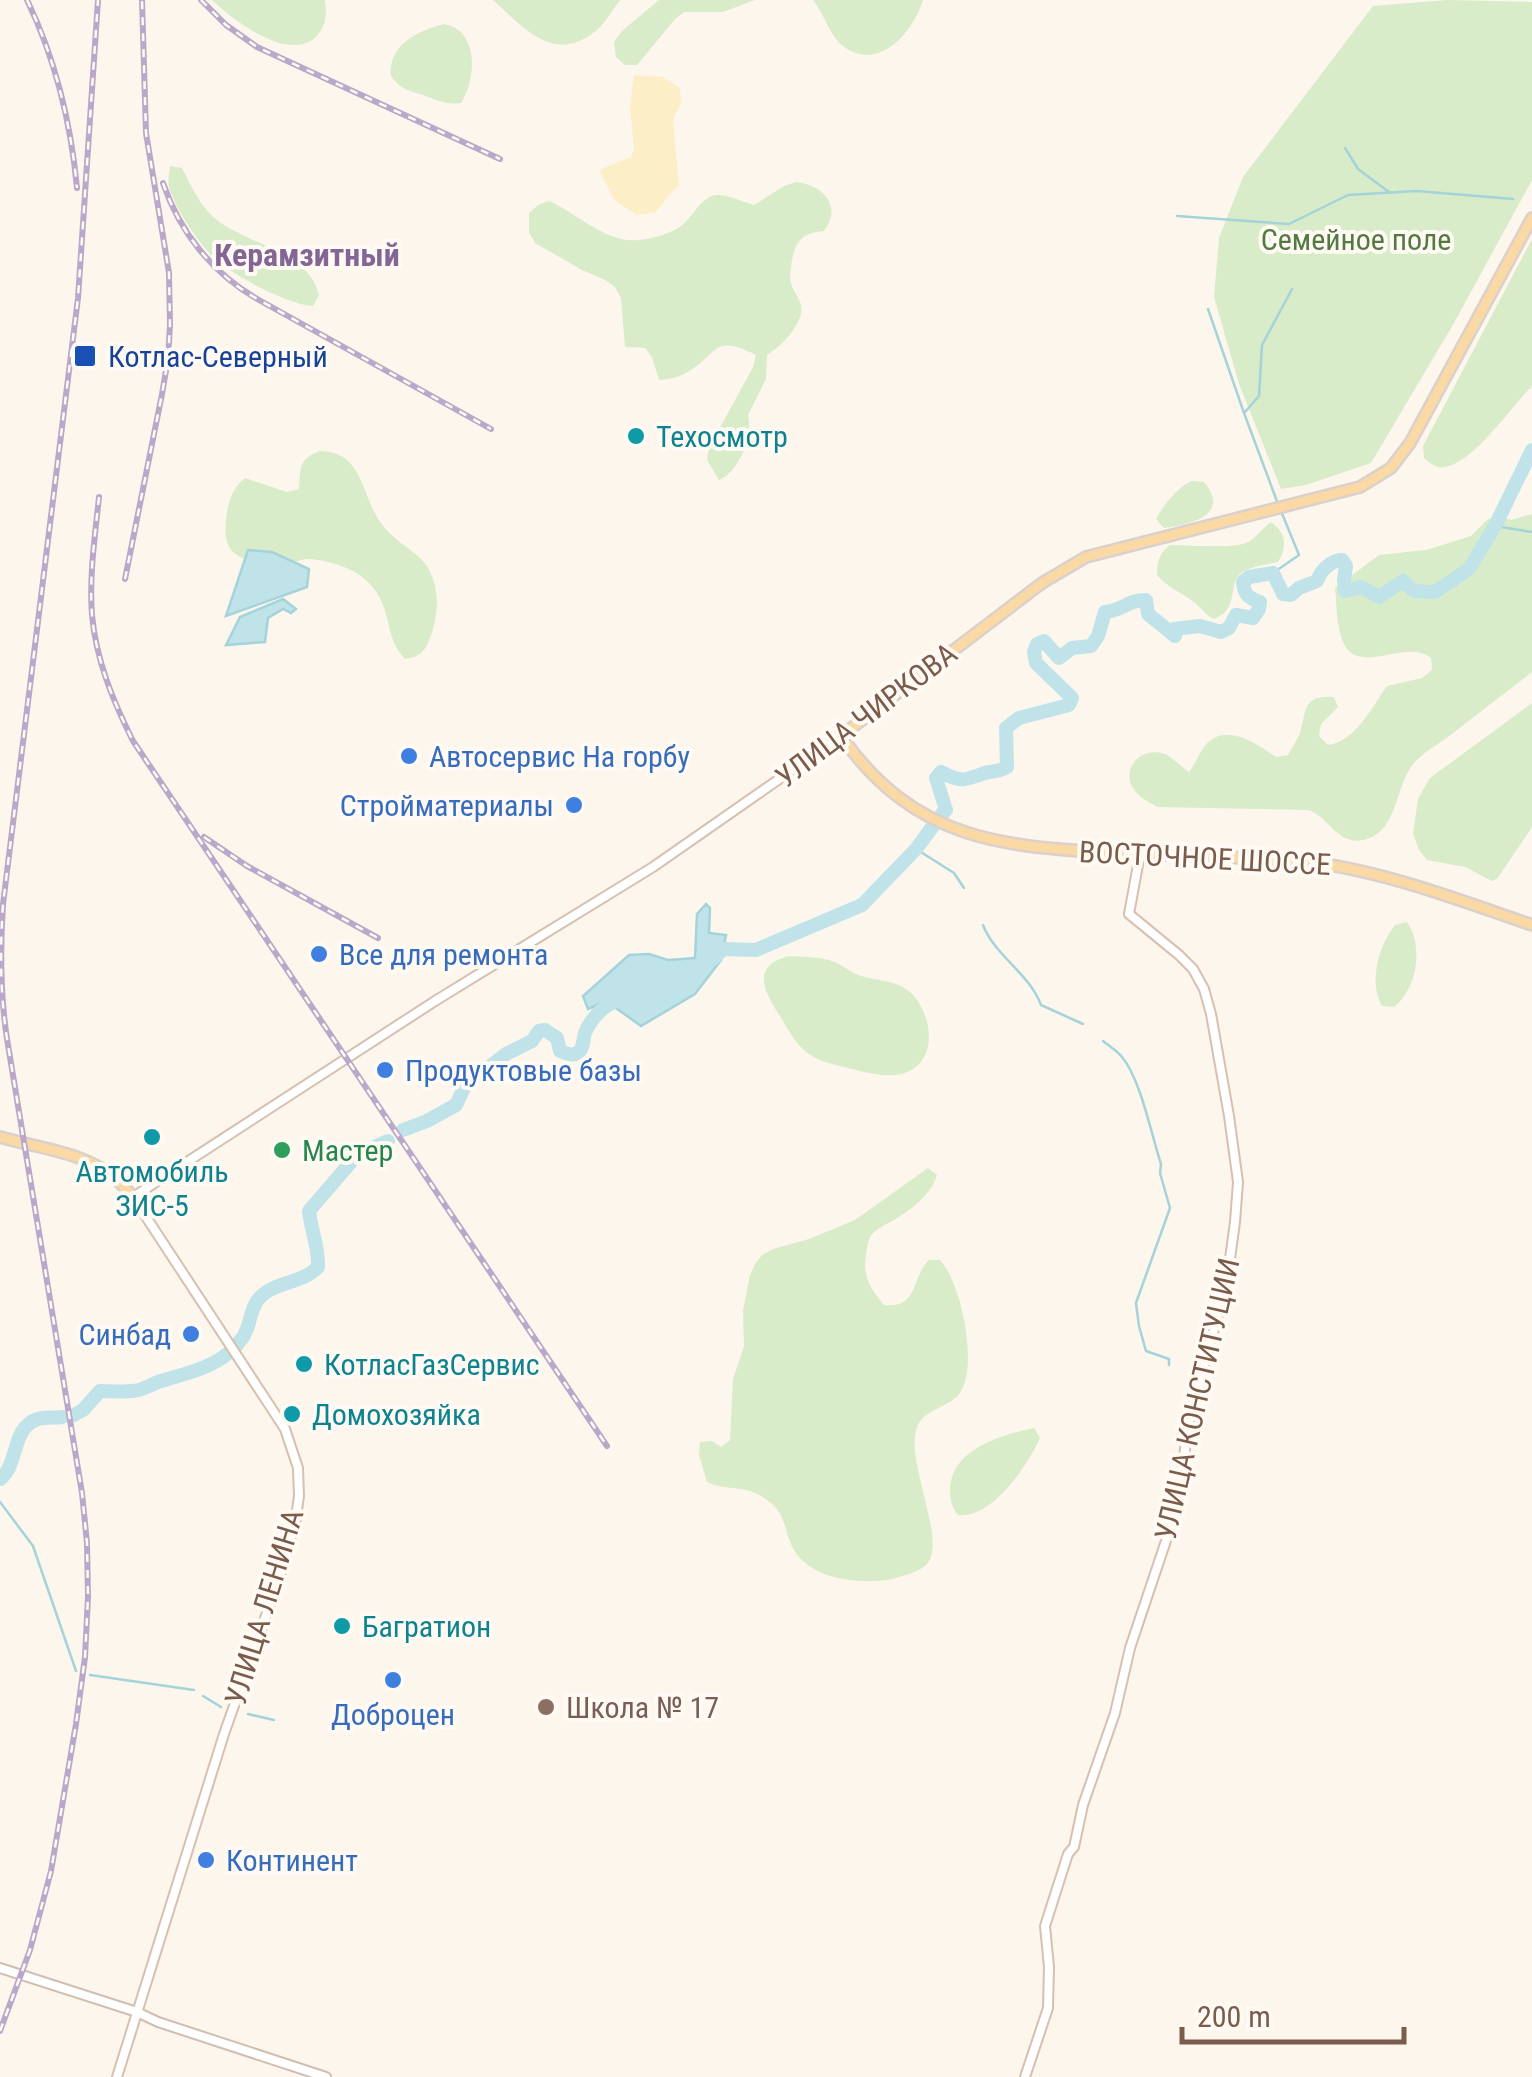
<svg xmlns="http://www.w3.org/2000/svg" width="1532" height="2077" font-family="'Roboto Condensed',sans-serif">
	<rect width="100%" height="100%" fill="#fdf6ec"/>
	<g fill="#d8ecc9">
		<path d="M212 0H325C327 14 326 26 316 37 288 63 233 20 212 0Z"/>
		<path d="M493 0H620C614 8 608 18 601 26 558 68 526 30 493 0Z"/>
		<polygon points="659,0 755,0 723,12 684,12 675,19 637,65 625,65 616,57 614,42 622,31"/>
		<path d="M813 0H923C913 32 879 73 843 46 829 35 824 13 813 0Z"/>
		<polygon points="1448,0 1532,2 1532,180 1454,323 1371,463 1306,485 1281,489 1239,384 1214,297 1219,238 1243,177 1373,6"/>
		<path d="M444 24C479 30 477 79 461 103 447 105 436 100 423 95 413 92 401 89 395 81 390 75 390 74 391 67 394 41 422 30 444 24Z"/>
		<path d="M170 166 182 168C191 185 198 202 212 216 244 245 308 249 319 295L313 306C288 305 232 275 213 257 198 242 177 211 170 190 167 182 169 174 170 166Z"/>
		<path d="M796 182C823 185 843 206 824 231 799 233 794 244 791 267 791 272 789 278 791 283 793 293 804 301 801 313 798 329 780 347 767 355L766 379 748 415C753 436 739 472 719 480L707 460 709 448 753 367 756 355C710 332 719 356 684 374 677 378 667 379 659 380L652 357 645 348 625 347 621 298 615 287 605 280 582 270 535 243 529 232V213L538 205 549 201C576 213 598 236 627 240 642 242 669 235 681 226 692 218 701 197 716 195 728 194 743 202 754 205L784 186Z"/>
		<path d="M1532 239V386C1511 407 1474 462 1445 467 1436 469 1430 463 1424 458L1423 446Z"/>
		<path d="M320 451C364 452 360 494 381 523 392 539 409 547 422 560 440 580 440 611 431 635 426 650 421 657 405 659 380 633 397 601 358 574 346 566 322 559 307 559 297 560 287 565 277 567 269 568 263 566 255 563 228 554 224 546 226 519 228 503 232 488 245 478L287 492 299 489C301 468 297 460 320 451Z"/>
		<path d="M1192 481 1204 482C1232 515 1189 525 1164 528L1156 519C1163 506 1178 486 1192 481Z"/>
		<path d="M1532 514V672C1505 693 1478 713 1452 734 1440 743 1425 751 1415 762 1395 783 1399 829 1367 839 1338 848 1330 817 1308 810L1157 807C1151 803 1142 799 1137 793 1118 774 1137 747 1162 753 1171 755 1181 767 1189 772 1195 765 1197 757 1202 750 1222 719 1255 743 1276 757L1288 755C1292 748 1297 740 1300 733 1307 710 1302 695 1334 697L1338 707 1321 724 1319 736 1328 745C1355 742 1372 707 1387 686L1422 678 1432 670 1431 658C1405 636 1354 682 1341 636 1336 621 1337 604 1335 588L1379 555 1426 550 1471 536 1488 519 1499 516 1511 520Z"/>
		<path d="M1271 522C1286 533 1288 546 1278 562 1268 564 1253 566 1244 571 1225 582 1242 608 1214 619 1205 615 1202 608 1194 602 1181 592 1168 588 1157 575 1157 561 1159 554 1170 545 1189 545 1230 549 1246 543 1256 539 1262 528 1271 522Z"/>
		<polygon points="1532,703 1532,827 1497,879 1492,881 1465,867 1427,860 1419,850 1413,833 1418,799 1430,778"/>
		<path d="M1407 922C1424 946 1417 989 1394 1007L1382 1006C1368 981 1379 946 1395 925Z"/>
		<path d="M789 956C803 957 820 956 834 962 843 965 851 973 861 976 878 981 897 980 911 993 934 1016 939 1065 901 1074 884 1078 864 1072 848 1068 837 1065 822 1062 812 1056 798 1048 791 1034 783 1021 768 997 746 967 789 956Z"/>
		<path d="M928 1168 937 1175C931 1195 912 1209 894 1220 885 1225 874 1229 869 1239 867 1244 867 1250 866 1255 862 1277 871 1289 884 1305 919 1309 911 1277 929 1260H940C961 1282 978 1364 961 1391 951 1409 922 1407 916 1430 907 1466 947 1541 927 1564 920 1572 902 1576 892 1579 861 1585 812 1580 794 1550 785 1535 786 1515 771 1503 746 1482 732 1493 707 1482L699 1455 700 1442 712 1441 721 1447 730 1440 733 1379 744 1346 743 1310 750 1275 755 1264 762 1255 773 1249 809 1239 855 1220Z"/>
		<path d="M1034 1428 1040 1438C1027 1466 992 1519 958 1515 952 1507 951 1503 950 1493 948 1450 1000 1435 1034 1428Z"/>
	</g>
	<polygon fill="#fcefc7" points="634,75 662,77 679,87 682,101 673,119 679,186 671,193 656,212 637,215 615,201 599,170 631,157 634,150 630,104"/>
	<g fill="#bfe3e8" stroke="#a5d3da" stroke-width="2.5">
		<polygon points="248,550 272,552 309,569 307,587 226,616"/>
		<polygon points="283,599 296,609 291,613 283,609 268,618 265,642 226,645 240,617"/>
		<polygon points="706,904 710,908 709,933 726,935 721,960 695,994 641,1026 606,1001 588,1009 583,996 629,955 649,954 668,960 695,958 697,914"/>
	</g>
	<g fill="none" stroke-linecap="round" stroke-linejoin="round">
		<g stroke="#a5d3da" stroke-width="2.5">
			<polyline points="1345,148 1358,169 1389,192"/>
			<polyline points="1177,216 1289,224 1348,195 1417,191 1513,199"/>
			<polyline points="1208,309 1244,413 1278,504"/>
			<polyline points="1245,412 1259,396 1262,345 1292,289"/>
			<polyline points="1495,526 1532,532"/>
			<polyline points="1273,573 1299,555 1281,511"/>
			<polyline points="916,849 954,873 964,888"/>
			<path d="M983 925C995 956 1029 973 1041 1005L1083 1024"/>
			<path d="M1103 1041C1109 1046 1116 1050 1122 1057 1141 1080 1151 1134 1161 1164L1160 1173 1170 1208 1136 1303 1139 1326 1146 1351 1169 1359V1365"/>
			<polyline points="0,1502 33,1546 76,1671"/>
			<polyline points="90,1675 194,1690"/>
			<polyline points="203,1696 221,1707"/>
			<polyline points="248,1714 274,1720"/>
		</g>
		<g stroke="#bfe3e8" stroke-width="14">
			<path d="M941 815 946 810 936 778 941 772C960 782 963 781 982 774 991 770 998 773 1007 767L1006 728 1019 718 1069 705 1072 698 1036 663 1034 652 1037 644 1044 641 1059 658 1072 648 1091 646 1098 636 1105 612C1124 610 1127 600 1146 600L1148 614 1175 636 1174 629 1200 626 1221 632 1229 628 1236 615 1253 618 1259 609 1260 602C1249 598 1244 595 1243 582L1249 577 1273 573 1283 594 1291 595 1299 588 1317 581C1321 570 1330 561 1342 560L1346 566 1344 580 1345 591 1361 587 1379 597 1403 581 1414 591 1435 592 1469 569 1495 526 1532 450"/>
			<polyline points="713,959 723,949 756,950 862,905 916,849 933,826"/>
			<path d="M403 1130 427 1121 456 1105 464 1088 471 1081 506 1054 532 1041 539 1031 545 1030 557 1038 560 1051C567 1054 576 1058 581 1049 584 1044 583 1038 585 1033 592 1016 608 1000 627 999"/>
			<path d="M74 1415 83 1410 100 1391C110 1391 121 1392 132 1391 142 1391 151 1384 161 1381 191 1372 224 1366 243 1337 250 1327 250 1311 257 1301 271 1281 301 1285 318 1267 319 1248 311 1230 309 1211L357 1155 388 1141"/>
			<path d="M0 1479C19 1465 11 1427 38 1419 45 1417 55 1418 62 1417"/>
		</g>
		<defs>
			<polyline id="tertiary" points="0,1968 137,2012 158,2022 326,2077"/>
			<g id="secondary">
				<polyline points="117,2077 224,1734 280,1576 295,1524 299,1496 298,1468 285,1429 133,1197 435,1001 653,867 841,736"/>
				<polyline points="1025,2077 1048,2008 1049,1967 1045,1926 1068,1854 1074,1847 1083,1805 1115,1713 1130,1648 1178,1505 1188,1425 1227,1281 1235,1222 1238,1182 1229,1116 1211,1014 1204,989 1193,969 1179,955 1129,914 1140,854"/>
			</g>
			<g id="primary">
				<path d="M1532 218 1410 443 1391 468 1360 487 1086 557 1042 583 841 736C915 841 1002 847 1119 853 1178 856 1237 857 1296 860 1378 869 1454 898 1532 925"/>
				<path d="M0 1137C37 1148 86 1152 116 1179 122 1184 128 1191 133 1197"/>
			</g>
		</defs>
		<use href="#tertiary" stroke="#d1beb0" stroke-width="12"/>
		<use href="#secondary" stroke="#d6c0b0" stroke-width="12"/>
		<use href="#primary" stroke="#dad1cd" stroke-width="14"/>
		<use href="#tertiary" stroke="#fff" stroke-width="8"/>
		<use href="#secondary" stroke="#fff" stroke-width="8"/>
		<use href="#primary" stroke="#fbd9a5" stroke-width="9"/>
		<defs>
			<g id="rail">
				<path d="M27 0C55 58 71 124 77 188"/>
				<polyline points="201,0 226,25 257,47 500,159"/>
				<path d="M163 183C180 233 213 274 259 300L491 429"/>
				<path d="M99 497C95 536 89 576 92 615 96 660 113 701 133 741L607 1446"/>
				<polyline points="125,579 162,394 168,359 170,325 169,273 146,133 142,0"/>
				<polyline points="204,837 247,866 378,938"/>
				<path d="M0 2031 30 1950 51 1871 76 1724 85 1657 88 1597 87 1543 82 1493 7 1039C0 993 0 950 3 904L78 298 98 0"/>
			</g>
		</defs>
		<use href="#rail" stroke="#b9a8c9" stroke-width="6"/>
		<use href="#rail" stroke="#fffaf3" stroke-width="2.5" stroke-dasharray="8" stroke-linecap="butt"/>
	</g>
	<rect fill="#1a4fb4" stroke="#fffaf3" stroke-width="4" x="73" y="344" width="24" height="24" rx="5"/>
	<g fill="#0f9aa8" stroke="#fffaf3" stroke-width="4">
		<circle cx="636" cy="436" r="10"/>
		<circle cx="152" cy="1137" r="10"/>
		<circle cx="304" cy="1364" r="10"/>
		<circle cx="292" cy="1414" r="10"/>
		<circle cx="342" cy="1626" r="10"/>
	</g>
	<g fill="#3f7fe0" stroke="#fffaf3" stroke-width="4">
		<circle cx="409" cy="756" r="10"/>
		<circle cx="574" cy="805" r="10"/>
		<circle cx="319" cy="954" r="10"/>
		<circle cx="385" cy="1070" r="10"/>
		<circle cx="191" cy="1334" r="10"/>
		<circle cx="393" cy="1680" r="10"/>
		<circle cx="206" cy="1860" r="10"/>
	</g>
	<circle fill="#2e9e5b" stroke="#fffaf3" stroke-width="4" cx="282" cy="1150" r="10"/>
	<circle fill="#8d6e63" stroke="#fffaf3" stroke-width="4" cx="546" cy="1707" r="10"/>
	<g text-anchor="middle" dominant-baseline="central" stroke-width="8" stroke-linejoin="round" paint-order="stroke">
		<g font-size="30" fill="#537a41" stroke="#fffaf3">
			<text x="1356" y="239">Семейное поле</text>
		</g>
		<g font-size="30" fill="#164399" stroke="#fffaf3" text-anchor="start">
			<text x="108" y="356">Котлас-Северный</text>
		</g>
		<g font-size="30" fill="#0d838f" stroke="#fffaf3" text-anchor="start">
			<text x="656" y="436">Техосмотр</text>
			<text x="152" y="1171" text-anchor="middle">Автомобиль<tspan x="152" dy="34">ЗИС-5</tspan></text>
			<text x="324" y="1364">КотласГазСервис</text>
			<text x="312" y="1414">Домохозяйка</text>
			<text x="362" y="1626">Багратион</text>
		</g>
		<g font-size="30" fill="#7a5c4d" stroke="#fffaf3">
			<text transform="translate(866 715) rotate(-37)">УЛИЦА ЧИРКОВА</text>
			<text transform="translate(1205 858) rotate(3)">ВОСТОЧНОЕ ШОССЕ</text>
			<text transform="translate(1197 1399) rotate(-77)">УЛИЦА КОНСТИТУЦИИ</text>
			<text transform="translate(264 1607) rotate(-73)">УЛИЦА ЛЕНИНА</text>
		</g>
		<g font-size="30" fill="#366cbe" stroke="#fffaf3" text-anchor="start">
			<text x="429" y="756">Автосервис На горбу</text>
			<text x="554" y="805" text-anchor="end">Стройматериалы</text>
			<text x="339" y="954">Все для ремонта</text>
			<text x="405" y="1070">Продуктовые базы</text>
			<text x="171" y="1334" text-anchor="end">Синбад</text>
			<text x="393" y="1714" text-anchor="middle">Доброцен</text>
			<text x="226" y="1860">Континент</text>
		</g>
		<g font-size="30" fill="#27864d" stroke="#fffaf3" text-anchor="start">
			<text x="302" y="1150">Мастер</text>
		</g>
		<g font-size="30" fill="#785e54" stroke="#fffaf3" text-anchor="start">
			<text x="566" y="1707">Школа № 17</text>
		</g>
		<g font-size="32" font-weight="bold" fill="#846695" stroke="#fffaf3">
			<text x="307" y="255">Керамзитный</text>
		</g>
	</g>
	<path d="M1182 2027v15h222v-15" fill="none" stroke="#7a5c4d" stroke-width="5"/>
	<text x="1197" y="2027" font-size="30" fill="#7a5c4d" stroke="#fffaf3" stroke-width="8" paint-order="stroke">200 m</text>
</svg>
